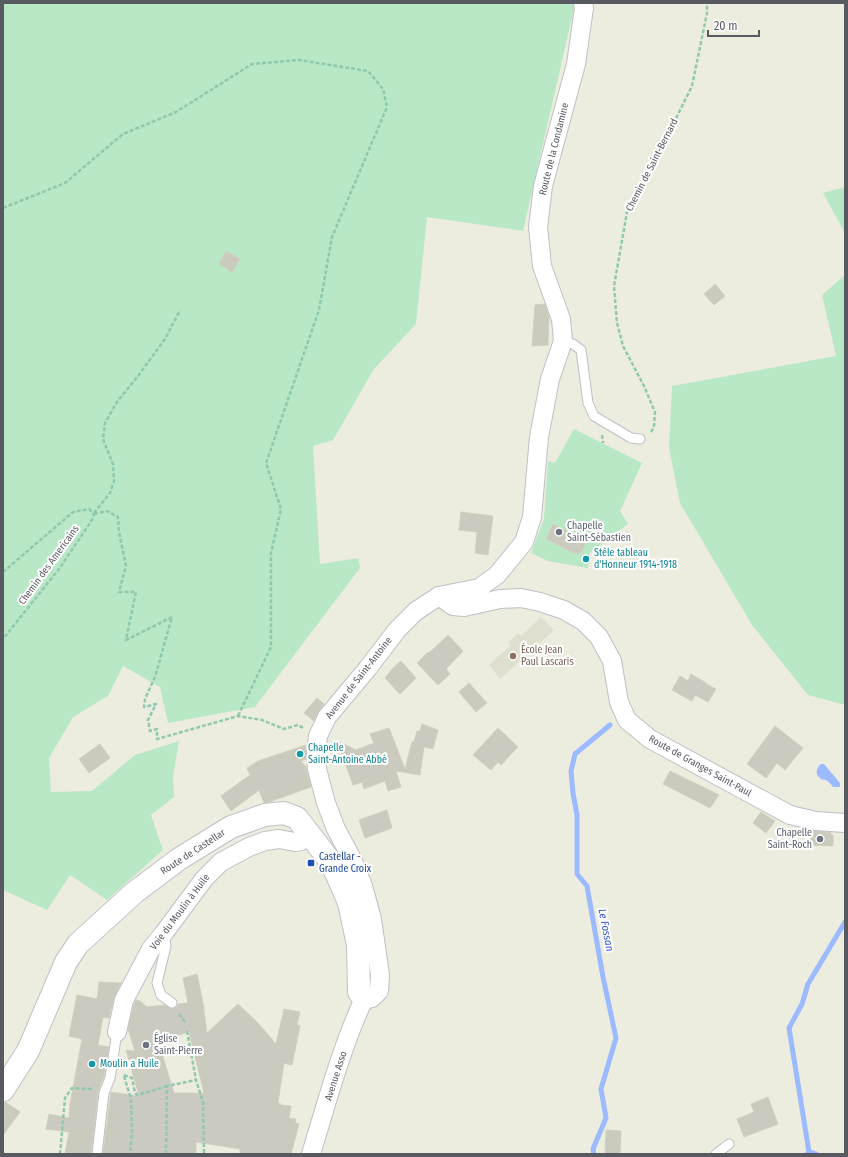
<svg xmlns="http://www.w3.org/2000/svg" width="848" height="1157" font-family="'Fira Sans Condensed',sans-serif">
	<rect width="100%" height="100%" fill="#eceddf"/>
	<polygon fill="#dfdfcf" points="541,617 554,630 500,679 489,665 510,646 508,643 518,633 521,636"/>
	<g fill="#b8e8c5">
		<polygon points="3,3 575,3 575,4 523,231 427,217 416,324 374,369 333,440 313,446 320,564 358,558 360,568 255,707 168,723 160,687 123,666 108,696 73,717 49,758 51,792 92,791 135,755 179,741 173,777 174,797 151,815 163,850 107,900 70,875 47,910 3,890"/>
		<polygon points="845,187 845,233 823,193"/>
		<polygon points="845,275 845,705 808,695 752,625 680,503 669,448 672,386 836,356 822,295"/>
		<polygon points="574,429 642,463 620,511 628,524 590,553 588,568 548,561 531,553 544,519 548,461 555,463"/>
	</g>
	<path fill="#9cbaff" d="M821 764H824L840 783V787H833C832 785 828 781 826 780 821 778 825 782 820 778 814 774 817 767 821 764Z"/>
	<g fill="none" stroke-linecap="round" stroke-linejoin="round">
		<g stroke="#9cbaff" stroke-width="5">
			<polyline points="809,1152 816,1154"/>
			<polyline points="594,1154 593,1149 606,1118 601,1089 616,1038 603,977 587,886 577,874 577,815 573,793 571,771 575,754 610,725"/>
			<polyline points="807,1154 809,1152 789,1028 802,1004 808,984 845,922"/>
		</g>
	</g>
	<g fill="#cacabe" stroke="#d2d1bd" fill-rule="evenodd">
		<polygon points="226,251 240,259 232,272 219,264"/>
		<polygon points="715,284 725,296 714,305 704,294"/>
		<polygon points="545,304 549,317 548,345 532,346 535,305"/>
		<polygon points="461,512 493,516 488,555 475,553 477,532 459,530"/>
		<polygon points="553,524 582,539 585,544 582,551 580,553 574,553 546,539"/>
		<polygon points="448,635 463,651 446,669 450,674 438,685 417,663 428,652 429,653"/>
		<polygon points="401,661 416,678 400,694 385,678 393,668"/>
		<polygon points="691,674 706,683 706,684 716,689 708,702 695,695 692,701 672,690 680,676 688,681"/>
		<polygon points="469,683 487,703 476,712 459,692"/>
		<polygon points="317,698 324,704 318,712 314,721 304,713"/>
		<polygon points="422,724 438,730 433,749 424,747 420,775 396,771 401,787 388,791 385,781 364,789 362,782 353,785 337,741 356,750 374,743 370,734 389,728 405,769 412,742 414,742 417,731 420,731"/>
		<polygon points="775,726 803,748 785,770 777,763 766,778 747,764"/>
		<polygon points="498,728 518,747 501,765 498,762 491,770 473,755"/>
		<polygon points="100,744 110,758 89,773 79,759"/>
		<polygon points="306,745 306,759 301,761 306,767 311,787 269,802 264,803 259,790 231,811 221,796 250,775 247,768 258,761"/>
		<polygon points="670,771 719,795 710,808 663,784"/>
		<polygon points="387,810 392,828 365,838 359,820"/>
		<polygon points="761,812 775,821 766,833 753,823"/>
		<polygon points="807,830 830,832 833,836 833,846 807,845"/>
		<path d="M197 974 203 1003 207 1033 238 1004 257 1022 276 1044 284 1009 300 1012 297 1025 300 1026 292 1065 284 1063 278 1103 281 1104V1105L291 1106 289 1118 296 1119 295 1123 299 1124 291 1154H240V1149L196 1142V1154H103L111 1092 139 1096 126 1050 135 1051 128 1029 134 1004 136 1000 140 1001 147 1007 165 1005 172 1009 177 1007 178 1004 188 1003 183 978ZM189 1032 204 1093H174L158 1041Z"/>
		<polygon points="99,982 121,983 114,998 109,1018 103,1017 98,1045 109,1047 104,1076 98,1092 91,1154 65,1154 69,1132 46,1129 49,1114 69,1118 70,1104 82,1039 69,1036 77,995 97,999"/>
		<polygon points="768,1097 778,1124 744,1137 737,1119 754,1112 751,1104"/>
		<polygon points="3,1102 5,1102 20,1112 3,1135"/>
		<polygon points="606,1130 621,1131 620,1154 605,1154"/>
	</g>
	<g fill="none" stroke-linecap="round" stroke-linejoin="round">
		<defs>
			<g id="service">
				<polyline points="563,341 573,344 581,350 588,403 594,416 631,438 640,439"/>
				<polyline points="164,934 166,946 157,983 161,995 172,1003"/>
				<polyline points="97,1154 104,1093 110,1078 117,1032"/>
				<polyline points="716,1154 729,1144"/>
			</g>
			<g id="minor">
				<polyline points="439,596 453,606 464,607 500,599 521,598 540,602 564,610 583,621 599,637 612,661 619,702 627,720 650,739 790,815 816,821 845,823"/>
				<polyline points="117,1032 124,1000 151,949 164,933 204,879 221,862 249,847 265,841 279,839 295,842 301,841 309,835"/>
				<path d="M311 1154C327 1102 341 1048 364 999L372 998 379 991 380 975 372 919 363 886 352 859 336 829 326 803 317 769 316 755 318 736 327 717 368 668 397 630 416 611 439 596 479 588 497 575 524 542 532 517 539 437 550 379 563 341 561 319 542 266 538 227 543 186 576 64 584 8 583 3"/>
			</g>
			<polyline id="tertiary" points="3,1090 28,1051 66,962 78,944 135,892 179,859 231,827 265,815 284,813 297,818 327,857 337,875 349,903 358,945 359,992 364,999"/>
		</defs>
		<use href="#service" stroke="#bec0c7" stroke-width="11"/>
		<use href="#minor" stroke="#bec0c7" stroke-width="20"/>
		<use href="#tertiary" stroke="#bec0c7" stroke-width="24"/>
		<g stroke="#91c9af" stroke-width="2.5" stroke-dasharray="4 2" stroke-linecap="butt">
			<polyline points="3,208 65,183 123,134 176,112 252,64 299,60 368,71 383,89 387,107 332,237 319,310 266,463 281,509 271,553 271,647 238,716"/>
			<polyline points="651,432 654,427 655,412 644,386 623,346 617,323 614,286 627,212 656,159 692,86 707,13 707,3"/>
			<polyline points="602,435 603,443"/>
			<polyline points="94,513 110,493 114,481 113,464 103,439 105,423 117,402 138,376 165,339 180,310"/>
			<polyline points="94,514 107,511 118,517 119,532 126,566 119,592 136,592 126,640 172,617 155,677 145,699 144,707 156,704 148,720 150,731 157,729 157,739 238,716 262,720 284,729 298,725 303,728"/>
			<polyline points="3,572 73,512 89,509 94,514 92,520 59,569 3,639"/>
			<polyline points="179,1014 186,1023"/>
			<polyline points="187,1031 196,1080 203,1102 204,1154"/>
			<polyline points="124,1075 132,1078 135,1093 138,1095 167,1086"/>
			<polyline points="124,1076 131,1099 132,1131 130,1154"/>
			<polyline points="3,1153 4,1154"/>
			<polyline points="60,1154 65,1098 72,1088 92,1089"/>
			<polyline points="166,1154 167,1086 196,1080"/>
		</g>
		<use href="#service" stroke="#fff" stroke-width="9"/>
		<use href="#minor" stroke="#fff" stroke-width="18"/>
		<use href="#tertiary" stroke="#fff" stroke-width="22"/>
	</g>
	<g fill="#6b7280" stroke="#fff" stroke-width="1.5">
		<circle cx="559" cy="532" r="4"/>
		<circle cx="820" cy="839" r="4"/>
		<circle cx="146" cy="1045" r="4"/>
	</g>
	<g fill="#0f9aa8" stroke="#fff" stroke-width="1.5">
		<circle cx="586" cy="559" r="4"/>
		<circle cx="300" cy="754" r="4"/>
		<circle cx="92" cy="1064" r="4"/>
	</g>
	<circle fill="#8d6e63" stroke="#fff" stroke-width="1.5" cx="513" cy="656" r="4"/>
	<rect fill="#1a4fb4" stroke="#fff" stroke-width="1.5" x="307" y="859" width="8" height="8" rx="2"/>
	<g text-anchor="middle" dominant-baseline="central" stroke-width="4" stroke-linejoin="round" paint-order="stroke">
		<g font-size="10" fill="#585a62" stroke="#fff">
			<text transform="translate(554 149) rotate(-76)">Route de la Condamine</text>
			<text transform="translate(652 165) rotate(-63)">Chemin de Saint-Bernard</text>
			<text transform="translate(49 565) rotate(-54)">Chemin des Americains</text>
			<text transform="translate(359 678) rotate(-52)">Avenue de Saint-Antoine</text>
			<text transform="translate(700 766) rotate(29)">Route de Granges Saint-Paul</text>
			<text transform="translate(193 852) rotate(-33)">Route de Castellar</text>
			<text transform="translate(180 912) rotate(-53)">Voie du Moulin à Huile</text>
			<text transform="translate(336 1076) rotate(-72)">Avenue Asso</text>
		</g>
		<g font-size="10" fill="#5b616d" stroke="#fff" text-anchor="start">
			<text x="567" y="526">Chapelle<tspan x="567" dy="12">Saint-Sébastien</tspan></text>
			<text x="812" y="833" text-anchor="end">Chapelle<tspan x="812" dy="12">Saint-Roch</tspan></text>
			<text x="154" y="1039">Église<tspan x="154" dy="12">Saint-Pierre</tspan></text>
		</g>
		<g font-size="10" fill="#0d838f" stroke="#fff" text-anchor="start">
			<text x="594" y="553">Stèle tableau<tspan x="594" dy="12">d'Honneur 1914-1918</tspan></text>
			<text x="308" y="748">Chapelle<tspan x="308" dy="12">Saint-Antoine Abbé</tspan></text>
			<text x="100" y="1064">Moulin a Huile</text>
		</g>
		<g font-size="10" fill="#785e54" stroke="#fff" text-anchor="start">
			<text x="521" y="650">École Jean<tspan x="521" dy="12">Paul Lascaris</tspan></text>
		</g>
		<g font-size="10" fill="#164399" stroke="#fff" text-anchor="start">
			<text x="319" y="857">Castellar -<tspan x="319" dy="12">Grande Croix</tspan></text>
		</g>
		<g font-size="11" font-style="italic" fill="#3556cd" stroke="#fff">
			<text transform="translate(606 930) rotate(79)">Le Fossan</text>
		</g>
	</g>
	<rect width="848" height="1157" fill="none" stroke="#585a62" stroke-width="8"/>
	<path d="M708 30v6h51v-6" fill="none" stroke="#585a62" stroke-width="2"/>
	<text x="714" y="30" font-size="12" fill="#585a62" stroke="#ffffff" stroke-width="3" paint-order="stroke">20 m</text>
</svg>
